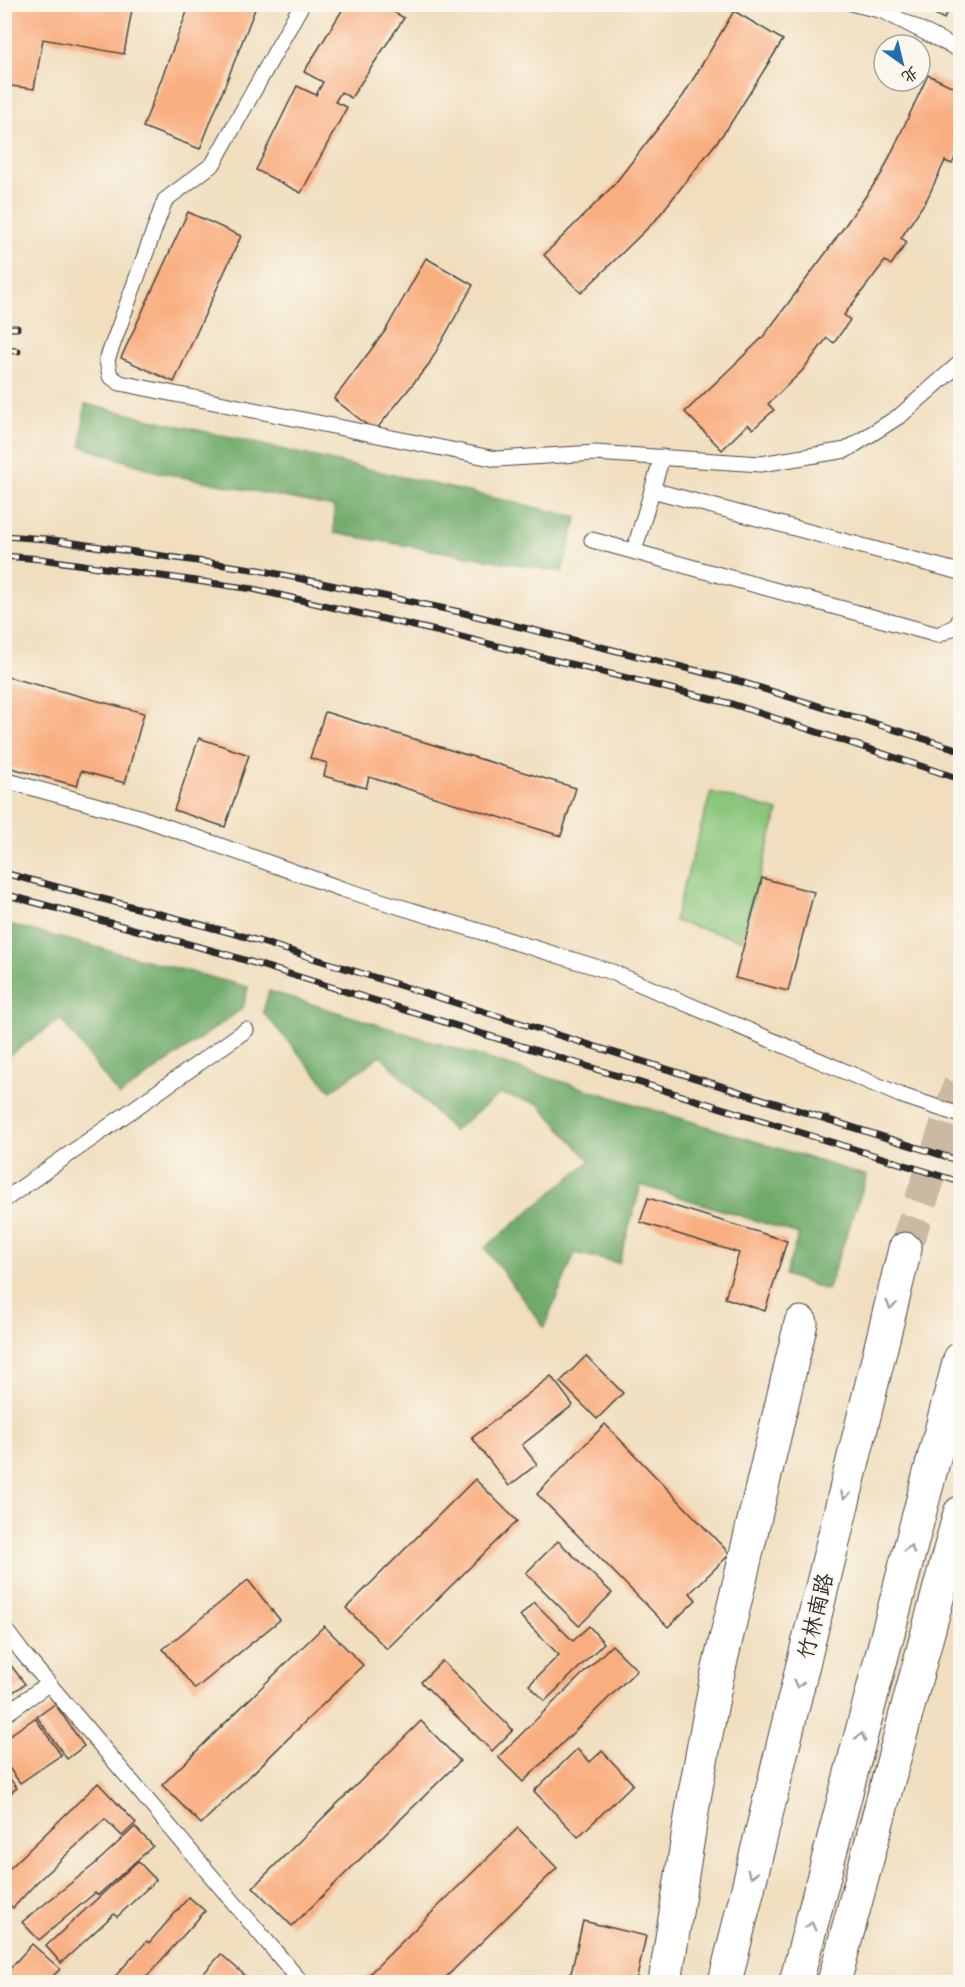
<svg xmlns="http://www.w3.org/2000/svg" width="965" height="1987" font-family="'Shantell Sans','LXGW WenKai TC',sans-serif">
	<rect width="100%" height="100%" fill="#fbf7ec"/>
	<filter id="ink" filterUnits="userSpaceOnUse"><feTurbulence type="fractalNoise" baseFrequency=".0167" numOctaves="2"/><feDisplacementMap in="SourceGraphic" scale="12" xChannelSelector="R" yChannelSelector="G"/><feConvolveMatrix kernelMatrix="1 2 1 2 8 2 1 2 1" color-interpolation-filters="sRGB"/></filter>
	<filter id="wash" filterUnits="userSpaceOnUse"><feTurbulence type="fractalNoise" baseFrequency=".008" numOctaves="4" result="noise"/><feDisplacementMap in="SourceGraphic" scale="24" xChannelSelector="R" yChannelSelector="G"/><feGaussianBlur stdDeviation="1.35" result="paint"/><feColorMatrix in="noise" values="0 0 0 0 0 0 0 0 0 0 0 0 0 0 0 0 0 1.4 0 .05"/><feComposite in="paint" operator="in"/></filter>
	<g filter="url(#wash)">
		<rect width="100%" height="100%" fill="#f0debe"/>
		<polygon fill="#8ac67b" stroke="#5a7853" stroke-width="1.5" points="711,792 778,811 742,940 674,921"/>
		<g fill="#6fab6b" stroke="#4d6b4b" stroke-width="1.5">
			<polygon points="85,404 577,517 562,572 334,533 334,507 158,472 81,446"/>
			<polygon points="4,923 248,987 243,1008 119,1096 61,1019 5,1058"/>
			<polygon points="269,991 867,1176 827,1290 785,1275 799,1234 641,1185 619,1263 575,1253 544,1327 485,1248 590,1161 539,1104 500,1094 453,1131 381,1055 331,1091 263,1012"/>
		</g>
		<g id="blocks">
			<g fill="#f9ae80">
				<polygon points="4,4 133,4 124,54 43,39 34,89 4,85"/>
				<polygon points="190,4 257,4 200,149 143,127"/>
				<polygon points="346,4 400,4 394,12 404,18 351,98 341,92 335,102 347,107 301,193 256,170 297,86 316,95 323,82 304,72"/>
				<polygon points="916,4 951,4 944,19"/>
				<polygon points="734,11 783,40 727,129 655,221 581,293 544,255 613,186 683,96"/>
				<polygon points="928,75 960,90 960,129 957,136 960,137 960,147 952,164 945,161 927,199 901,238 907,242 891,265 885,261 844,315 850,320 834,343 827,338 802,371 768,404 774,410 753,429 748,424 722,450 685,412 763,337 825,254 882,173"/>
				<polygon points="188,212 241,236 174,382 121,358"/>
				<polygon points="426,258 473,285 429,364 375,431 334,399 385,331"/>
				<polygon points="4,676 144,713 125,783 81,771 77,786 4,766"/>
				<polygon points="325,712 576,788 561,836 369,777 366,788 324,776 327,763 310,758"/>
				<polygon points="199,738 249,755 225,827 174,810"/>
				<polygon points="762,878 814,892 788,991 735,978"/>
				<polygon points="648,1198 787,1241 765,1311 725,1298 739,1253 640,1222"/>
				<polygon points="586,1356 623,1393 597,1419 560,1382"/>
				<polygon points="551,1376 573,1405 522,1445 537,1464 509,1486 472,1438"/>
				<polygon points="605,1424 730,1554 690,1593 696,1600 668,1627 537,1494"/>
				<polygon points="475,1479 517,1521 387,1649 346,1608"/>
				<polygon points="558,1541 612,1593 579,1626 526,1573"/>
				<polygon points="248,1580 280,1620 195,1689 163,1649"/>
				<polygon points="534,1602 573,1641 589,1626 604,1643 545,1701 529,1685 559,1655 520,1616"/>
				<polygon points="324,1626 363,1665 201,1824 162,1785"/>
				<polygon points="612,1645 637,1670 523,1782 498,1757"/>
				<polygon points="4,1656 25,1684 4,1698"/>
				<polygon points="442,1661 513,1730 492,1751 421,1682"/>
				<polygon points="55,1704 84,1746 67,1759 37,1717"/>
				<polygon points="35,1718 61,1755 20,1783 4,1761 4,1739"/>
				<polygon points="421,1721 460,1761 292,1926 253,1887"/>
				<polygon points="577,1749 590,1762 602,1751 633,1784 578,1837 534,1791"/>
				<polygon points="4,1771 17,1788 4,1797"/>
				<polygon points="98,1783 136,1823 122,1836 105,1819 36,1883 13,1908 4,1900 4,1874"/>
				<polygon points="135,1827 153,1846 98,1895 95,1893 39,1940 22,1922 95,1864"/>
				<polygon points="518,1828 557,1868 441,1982 361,1982"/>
				<polygon points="138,1861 156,1880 117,1917 114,1914 61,1963 46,1946"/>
				<polygon points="189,1897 205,1911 142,1982 110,1982 147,1941 149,1943"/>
				<polygon points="583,1921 646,1936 636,1982 569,1982"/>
				<polygon points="32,1944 60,1969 48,1981 50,1982 7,1982 5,1980 5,1974"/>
				<polygon points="221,1954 251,1981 250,1982 196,1982"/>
			</g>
		</g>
	</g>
	<g filter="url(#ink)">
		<use href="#blocks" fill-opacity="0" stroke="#494641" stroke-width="1.5"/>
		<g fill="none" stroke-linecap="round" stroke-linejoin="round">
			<polyline stroke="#c9baa1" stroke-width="33" stroke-dasharray="33 16" stroke-linecap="butt" points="905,1249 960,1084"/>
			<defs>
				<g id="lane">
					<polyline points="302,4 213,164 165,200 107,360 110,376 120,383 496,459 595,453 761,464 846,450 901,415 960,363"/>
					<polyline points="854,4 883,11 960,50"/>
					<polyline points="652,490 960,572"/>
					<polyline points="592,540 938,635 958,625 960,617"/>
					<polyline points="634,551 662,457"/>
					<polyline points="4,780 139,817 342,889 612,972 900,1095"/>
					<polyline points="4,1200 246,1030"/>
					<polyline points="4,1628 22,1652 301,1982"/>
					<polyline points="4,1715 48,1684"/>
				</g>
				<g id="secondary">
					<polyline points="665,1982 695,1793 716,1681 801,1323"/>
					<polyline points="725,1982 905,1249"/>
					<polyline points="796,1982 960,1359"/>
					<polyline points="834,1982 960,1513"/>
				</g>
			</defs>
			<use href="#lane" stroke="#494641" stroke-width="17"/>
			<use href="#secondary" stroke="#494641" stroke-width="35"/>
			<use href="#lane" stroke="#fff" stroke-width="15"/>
			<use href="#secondary" stroke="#fff" stroke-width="33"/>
			<defs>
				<g id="rail">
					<polyline points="4,328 17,328"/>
					<polyline points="4,350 18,351"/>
					<polyline points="4,536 46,539 259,570 460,612 738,681 960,750"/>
					<polyline points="4,556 41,559 253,589 449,634 732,704 960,779"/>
					<polyline points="4,873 236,934 960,1161"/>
					<polyline points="4,894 225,954 960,1182"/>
				</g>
			</defs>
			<use href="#rail" stroke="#2b2b2b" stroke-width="7"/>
			<use href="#rail" stroke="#fbf7ec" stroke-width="4.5" stroke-dasharray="14" stroke-linecap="butt"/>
			<defs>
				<polyline id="lane-bridge" points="900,1095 960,1115"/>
			</defs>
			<use href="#lane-bridge" stroke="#494641" stroke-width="17" stroke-linecap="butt"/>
			<use href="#lane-bridge" stroke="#fff" stroke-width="15"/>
		</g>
		<defs><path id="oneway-chevron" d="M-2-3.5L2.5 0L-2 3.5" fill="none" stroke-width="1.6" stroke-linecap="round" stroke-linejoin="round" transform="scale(1.5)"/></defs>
		<g stroke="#a0a0a0">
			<use href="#oneway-chevron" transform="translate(891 1305) rotate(104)"/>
			<use href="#oneway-chevron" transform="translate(845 1495) rotate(104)"/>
			<use href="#oneway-chevron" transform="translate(910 1549) rotate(-75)"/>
			<use href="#oneway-chevron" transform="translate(798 1684) rotate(104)"/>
			<use href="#oneway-chevron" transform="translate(861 1737) rotate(-75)"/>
			<use href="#oneway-chevron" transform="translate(752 1874) rotate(104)"/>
			<use href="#oneway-chevron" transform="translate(811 1926) rotate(-75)"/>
		</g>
	</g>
	<g text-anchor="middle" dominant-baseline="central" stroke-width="4.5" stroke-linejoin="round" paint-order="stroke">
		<g font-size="22" fill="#2b2b2b" stroke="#fbf7ec">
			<text transform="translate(815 1616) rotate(-76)">竹林南路</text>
		</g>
	</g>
	<rect width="965" height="1987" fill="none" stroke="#fbf7ec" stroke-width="24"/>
	<g transform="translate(902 63) rotate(146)"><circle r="28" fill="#fbf7ec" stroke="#a8a59f" stroke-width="1.5"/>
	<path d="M0-4.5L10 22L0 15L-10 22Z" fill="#1f6fb2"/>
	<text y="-9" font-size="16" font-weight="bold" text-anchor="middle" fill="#2b2b2b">北</text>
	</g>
</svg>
